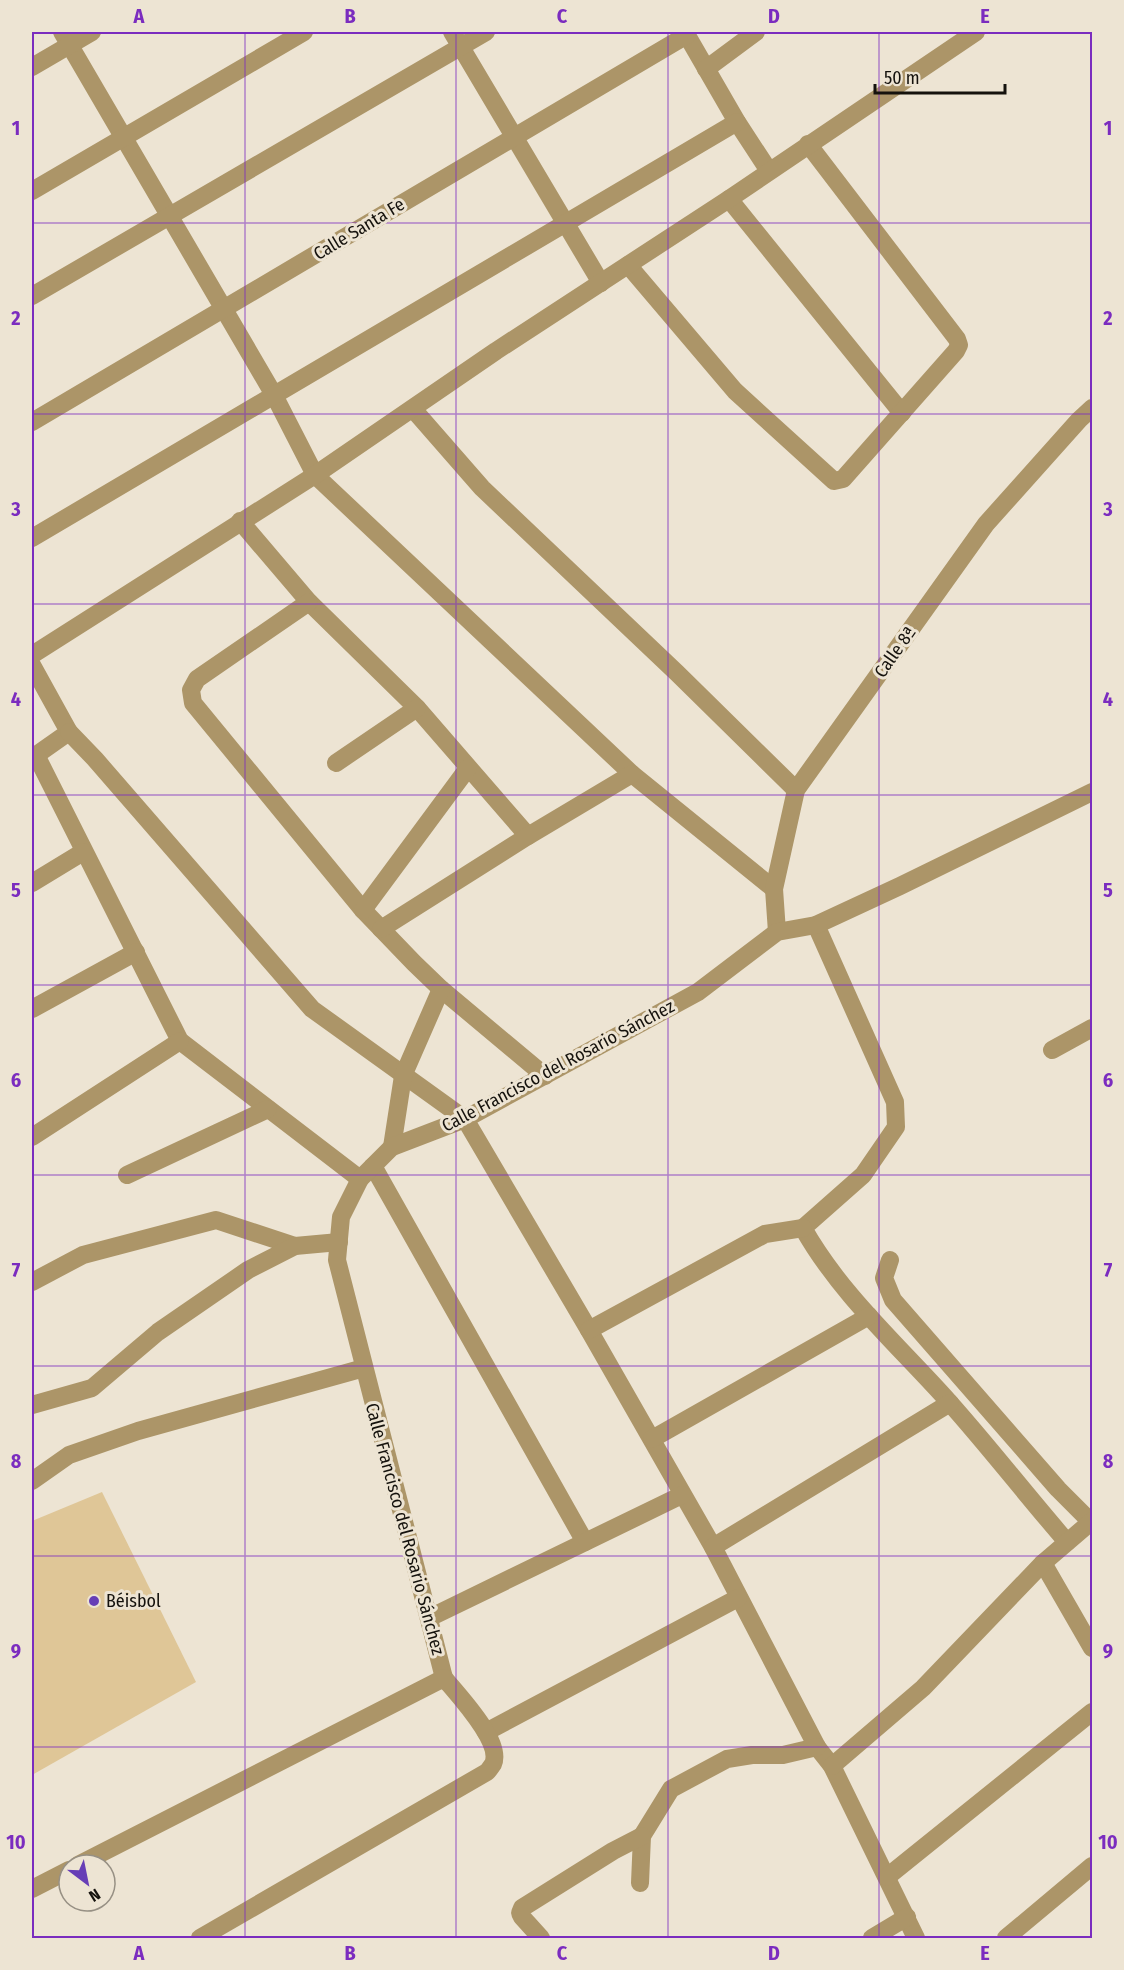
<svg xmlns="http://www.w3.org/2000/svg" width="1124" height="1970" font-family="'Fira Sans Condensed',sans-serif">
	<rect width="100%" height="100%" fill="#ede4d3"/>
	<polygon fill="#dfc697" points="102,1492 196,1682 32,1775 32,1521"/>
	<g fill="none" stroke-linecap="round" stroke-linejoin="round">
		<g stroke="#ac9568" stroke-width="18">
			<polyline points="62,32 274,395 315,475 632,774 774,889"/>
			<polyline points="452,32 601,283"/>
			<polyline points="685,32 737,122 769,171"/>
			<polyline points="32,67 92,32"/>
			<polyline points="706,69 756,32"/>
			<polyline points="32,191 304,32"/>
			<polyline points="729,199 902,413"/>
			<polyline points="628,265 735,391 834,481 843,479 956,351 959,345 957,339 808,144"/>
			<polyline points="32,296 486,32"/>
			<polyline points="413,409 482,488 677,673 796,790"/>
			<polyline points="32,422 687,35"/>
			<polyline points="240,521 309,602 417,708 528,836"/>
			<polyline points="32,538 737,122"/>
			<polyline points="309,602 197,679 191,690 193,703 363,910 414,963 441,989 545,1076"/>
			<polyline points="32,655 315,475 496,351 729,199 976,32"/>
			<polyline points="32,665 69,732 32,758"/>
			<polyline points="69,732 95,759 312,1009 465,1119 589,1330 713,1547 817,1747 832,1766 916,1938"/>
			<polyline points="36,755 180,1041 360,1179"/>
			<polyline points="336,763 417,708"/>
			<polyline points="32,883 83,852"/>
			<polyline points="363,910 468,768"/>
			<path d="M816 925 895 1102 896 1127 863 1175 803 1228C840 1294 899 1346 949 1402 990 1448 1027 1496 1067 1542"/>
			<polyline points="381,929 528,836 632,774"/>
			<polyline points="777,932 774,889 796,790 986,524 1079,420 1092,408"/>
			<polyline points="32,1009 136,952"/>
			<polyline points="1052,1050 1092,1028"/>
			<polyline points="32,1137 180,1041"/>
			<polyline points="392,1147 403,1076 441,989"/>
			<polyline points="373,1166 585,1542"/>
			<polyline points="127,1175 268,1109"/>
			<polyline points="890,1260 884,1278 893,1300 1058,1489 1091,1522"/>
			<polyline points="32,1282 83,1255 216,1220 295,1246"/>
			<polyline points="589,1330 765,1234 803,1228"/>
			<polyline points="32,1405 92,1388 158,1332 248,1270 295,1246 339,1242"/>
			<polyline points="652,1439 869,1316"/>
			<polyline points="32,1481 69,1455 138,1431 364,1368"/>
			<polyline points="713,1547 950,1403"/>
			<polyline points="1043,1563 1092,1648"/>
			<polyline points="429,1618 682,1495"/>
			<polyline points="444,1678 337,1260 341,1217 360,1179 392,1147 465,1119 698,992 777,932 816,925 900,886 1092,792"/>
			<polyline points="486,1732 738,1598"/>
			<polyline points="832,1766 923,1688 1043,1563 1092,1521"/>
			<path d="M78 1865 444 1678C458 1695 503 1742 493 1764 491 1767 489 1770 487 1772L200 1938"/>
			<polyline points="887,1877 1092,1712"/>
			<polyline points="640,1883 642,1836 671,1789 727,1759 752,1755 783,1755 817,1747"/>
			<polyline points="32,1889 69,1870"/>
			<polyline points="541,1938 522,1917 520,1913 522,1908 613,1851 642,1836"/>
			<polyline points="872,1938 907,1917"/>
			<polyline points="1006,1938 1092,1866"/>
		</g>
	</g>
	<path fill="none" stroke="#7b2cbf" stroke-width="1.5" stroke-opacity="0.55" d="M245 32V1938M456 32V1938M668 32V1938M879 32V1938M32 223H1092M32 414H1092M32 604H1092M32 795H1092M32 985H1092M32 1175H1092M32 1366H1092M32 1556H1092M32 1747H1092"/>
	<circle fill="#673eb6" stroke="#ede4d3" stroke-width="2" cx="94" cy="1601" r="6"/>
	<g text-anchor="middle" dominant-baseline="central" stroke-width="6" stroke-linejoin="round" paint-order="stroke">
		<g font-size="18" fill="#15120d" stroke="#ede4d3">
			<text transform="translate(359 229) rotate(-31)">Calle Santa Fe</text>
			<text transform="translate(895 652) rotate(-55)">Calle 8ª</text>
			<text transform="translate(558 1066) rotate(-28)">Calle Francisco del Rosario Sánchez</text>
			<text transform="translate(405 1529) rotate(75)">Calle Francisco del Rosario Sánchez</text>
		</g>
		<g font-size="18" fill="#15120d" stroke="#ede4d3" text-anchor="start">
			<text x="106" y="1601">Béisbol</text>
		</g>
	</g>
	<rect width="1124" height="1970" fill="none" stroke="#ede4d3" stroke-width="66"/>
	<g transform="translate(87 1883) rotate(148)"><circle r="28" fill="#ede4d3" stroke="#979084" stroke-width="1.5"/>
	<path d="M0-4.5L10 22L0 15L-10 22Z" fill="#673eb6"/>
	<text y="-9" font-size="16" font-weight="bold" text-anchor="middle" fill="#15120d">N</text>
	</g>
	<path d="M875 84v9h130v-9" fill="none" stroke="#15120d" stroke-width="3"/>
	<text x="884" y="84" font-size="18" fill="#15120d" stroke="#ede4d3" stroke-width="4.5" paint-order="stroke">50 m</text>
	<rect x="33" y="33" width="1058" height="1904" fill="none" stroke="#7b2cbf" stroke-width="2"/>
	<g font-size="20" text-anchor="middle" font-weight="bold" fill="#7b2cbf">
		<text x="139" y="23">A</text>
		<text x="350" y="23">B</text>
		<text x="562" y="23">C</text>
		<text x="774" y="23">D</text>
		<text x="985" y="23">E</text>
		<text x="16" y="135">1</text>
		<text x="1108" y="135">1</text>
		<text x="16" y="325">2</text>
		<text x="1108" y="325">2</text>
		<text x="16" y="516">3</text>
		<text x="1108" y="516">3</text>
		<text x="16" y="706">4</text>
		<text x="1108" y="706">4</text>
		<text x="16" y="897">5</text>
		<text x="1108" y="897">5</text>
		<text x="16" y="1087">6</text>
		<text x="1108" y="1087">6</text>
		<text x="16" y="1277">7</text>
		<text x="1108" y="1277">7</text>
		<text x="16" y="1468">8</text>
		<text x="1108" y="1468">8</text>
		<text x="16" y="1658">9</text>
		<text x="1108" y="1658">9</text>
		<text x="16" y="1849">10</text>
		<text x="1108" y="1849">10</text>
		<text x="139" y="1960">A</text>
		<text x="350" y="1960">B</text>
		<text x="562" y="1960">C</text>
		<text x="774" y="1960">D</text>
		<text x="985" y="1960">E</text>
	</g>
</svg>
